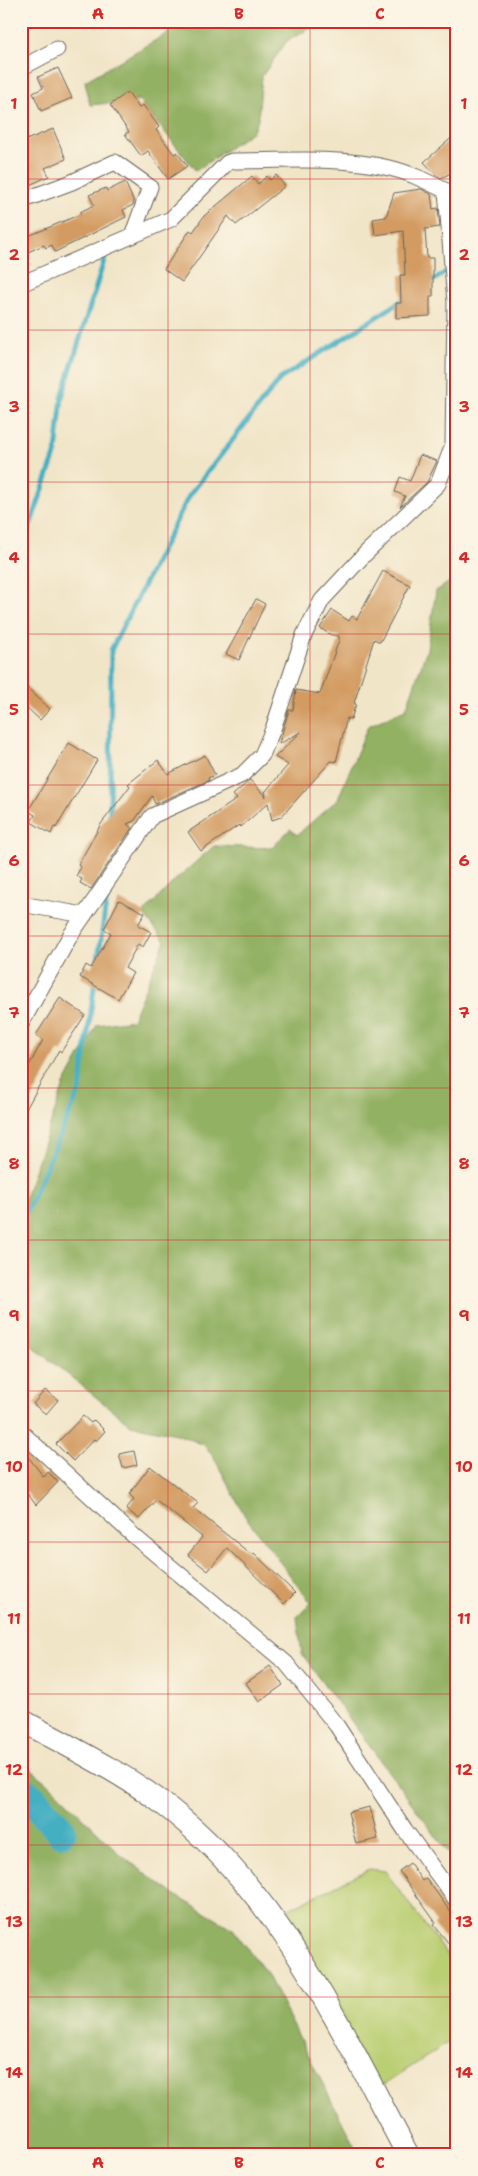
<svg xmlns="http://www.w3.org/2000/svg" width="478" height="2176" font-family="'Shantell Sans',sans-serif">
	<rect width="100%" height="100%" fill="#fcf5e5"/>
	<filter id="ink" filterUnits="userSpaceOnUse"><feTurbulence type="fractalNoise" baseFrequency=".02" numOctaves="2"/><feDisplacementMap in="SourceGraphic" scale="10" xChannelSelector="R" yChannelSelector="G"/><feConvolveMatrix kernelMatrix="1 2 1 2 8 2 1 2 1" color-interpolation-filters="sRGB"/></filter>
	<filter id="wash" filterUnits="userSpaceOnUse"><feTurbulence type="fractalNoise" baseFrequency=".0096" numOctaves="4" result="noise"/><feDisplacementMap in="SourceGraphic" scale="20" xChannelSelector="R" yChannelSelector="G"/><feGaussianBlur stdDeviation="1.12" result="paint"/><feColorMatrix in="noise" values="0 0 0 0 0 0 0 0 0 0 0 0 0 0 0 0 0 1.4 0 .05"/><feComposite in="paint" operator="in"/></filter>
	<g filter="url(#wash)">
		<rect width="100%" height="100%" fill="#f1e5c8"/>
		<polygon fill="#bace72" stroke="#6b7547" points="369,1869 385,1871 457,1968 457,2037 380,2087 277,1915"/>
		<g fill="#93b164" stroke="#586640">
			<polygon points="175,21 324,21 287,41 262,76 258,119 253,131 196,171 139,100 90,105 85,81 175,29"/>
			<polygon points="457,577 457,1865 302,1654 297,1617 311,1603 245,1516 212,1454 202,1444 177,1434 131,1425 27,1342 21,1330 21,1209 64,1085 97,1025 132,1020 165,941 143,914 173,882 214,846 272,848 290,829 297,835 338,799 368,726 406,709 427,649 436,591"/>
			<polygon points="21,1762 47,1782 122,1856 175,1895 233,1929 267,1974 359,2155 21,2155"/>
		</g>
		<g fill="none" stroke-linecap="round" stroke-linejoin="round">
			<g stroke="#44afc2" stroke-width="5">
				<polyline points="428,284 450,269"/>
				<polyline points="21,542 27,534 56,452 62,397 107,251"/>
				<polyline points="110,818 111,650 189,496 280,379 406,298"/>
				<polyline points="98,960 108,889"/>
				<polyline points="21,1224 80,1090 95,981"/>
			</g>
			<polyline stroke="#44afc2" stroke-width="31" points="21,1790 31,1798 61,1831"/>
		</g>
		<g id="blocks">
			<g fill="#d39b62">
				<polygon points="58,68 72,98 41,111 33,93 43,88 38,77"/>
				<polygon points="128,92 139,108 143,105 159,127 156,130 174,154 177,152 187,166 168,179 148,151 141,156 125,134 129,132 110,105"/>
				<polygon points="53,129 66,159 45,168 49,176 21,189 21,142"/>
				<polygon points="457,133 457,170 441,178 436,175 424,162"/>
				<polygon points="276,175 285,186 236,225 228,216 182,282 164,269 190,230 193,232 204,216 252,176 258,184 267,176 270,180"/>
				<polygon points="125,182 134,202 133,205 123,210 126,217 55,252 52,245 46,248 44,245 21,255 21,239 81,214 80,212 94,205 89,195 106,188 107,191"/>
				<polygon points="421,189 431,194 433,209 438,208 440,227 425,229 427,258 433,258 433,296 430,296 430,316 396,318 396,303 401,303 400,275 405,275 403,231 375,235 373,219 386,217 394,193"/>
				<polygon points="420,455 437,461 427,482 400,507 405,496 395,492 400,477 410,481"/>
				<polygon points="383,571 410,585 380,642 374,639 354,703 356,704 351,719 347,718 336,762 331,761 281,817 272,820 268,803 241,827 239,825 201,851 188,832 237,799 233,795 250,780 266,797 265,792 288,765 275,757 301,732 279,744 289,710 293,710 296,690 320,694 339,640 339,636 331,635 320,628 332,610 349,621 352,616 357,619"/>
				<polygon points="256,599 265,604 239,660 226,654"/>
				<polygon points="21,682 50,709 40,720 21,702"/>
				<polygon points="69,743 97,760 56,828 54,827 51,834 31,822 35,815 28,811"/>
				<polygon points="205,755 215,775 208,778 209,780 155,804 152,796 134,821 127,824 132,828 91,889 80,883 82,879 76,876 81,867 78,865 101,824 130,786 128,784 158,760 168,774"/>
				<polygon points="119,900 145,913 138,925 151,932 143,947 138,944 125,968 133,973 118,999 80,977 86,965 91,968 111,933 104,929"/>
				<polygon points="60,998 85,1015 61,1052 59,1050 21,1118 21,1080 43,1040 36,1035"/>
				<polygon points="45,1390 58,1400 46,1414 33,1404"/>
				<polygon points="83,1416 91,1423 94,1420 105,1431 96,1441 94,1439 73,1461 56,1444"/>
				<polygon points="21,1448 44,1477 48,1472 58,1482 36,1505 21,1485"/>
				<polygon points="134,1451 137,1465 123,1468 119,1454"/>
				<polygon points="150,1466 198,1503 193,1508 252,1555 254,1553 295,1593 284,1604 227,1548 208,1571 188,1555 202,1537 156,1500 139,1519 126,1509 134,1499 129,1494"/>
				<polygon points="270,1666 283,1685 259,1702 246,1683"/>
				<polygon points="370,1807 378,1839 356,1844 348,1812"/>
				<polygon points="410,1863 422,1881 426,1878 457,1921 457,1954 434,1925 436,1923 399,1871"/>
			</g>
		</g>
	</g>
	<g filter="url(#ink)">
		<use href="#blocks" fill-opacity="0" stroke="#676258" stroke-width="1"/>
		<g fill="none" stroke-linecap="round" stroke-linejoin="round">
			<defs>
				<g id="street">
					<polyline points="21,68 57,49"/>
					<polyline points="21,201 72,182 115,162 150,187 132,236"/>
					<path d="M21 284 171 219 227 163 232 161C280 161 342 156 389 168 409 172 428 182 446 191"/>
					<polyline points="21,904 84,915"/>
					<polyline points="21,1024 70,936 152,816 242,775 262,755 273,729 304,635 322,600 365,554 438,484 453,445 455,302 446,191"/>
					<polyline points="21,1432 135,1537 286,1663 337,1726 405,1830 457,1901"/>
				</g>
				<path id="secondary" d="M21 1720C66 1745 117 1770 158 1800 278 1888 340 2028 408 2155"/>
			</defs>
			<use href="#street" stroke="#676258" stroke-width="17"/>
			<use href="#secondary" stroke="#676258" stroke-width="24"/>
			<use href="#street" stroke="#fff" stroke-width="15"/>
			<use href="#secondary" stroke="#fff" stroke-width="22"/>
		</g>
	</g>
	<path fill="none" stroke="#d62828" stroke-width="1" stroke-opacity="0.55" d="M168 21V2155M310 21V2155M21 179H457M21 330H457M21 482H457M21 634H457M21 785H457M21 936H457M21 1088H457M21 1240H457M21 1391H457M21 1542H457M21 1694H457M21 1845H457M21 1997H457"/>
	<rect width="478" height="2176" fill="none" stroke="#fcf5e5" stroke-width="55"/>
	<rect x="28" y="28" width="422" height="2120" fill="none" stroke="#d62828" stroke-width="2"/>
	<g font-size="16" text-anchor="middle" font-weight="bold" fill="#d62828">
		<text x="98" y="19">A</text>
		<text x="239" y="19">B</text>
		<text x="380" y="19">C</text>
		<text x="14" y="109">1</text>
		<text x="464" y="109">1</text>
		<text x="14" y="260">2</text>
		<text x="464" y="260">2</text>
		<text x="14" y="412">3</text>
		<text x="464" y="412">3</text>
		<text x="14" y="563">4</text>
		<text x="464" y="563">4</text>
		<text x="14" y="715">5</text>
		<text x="464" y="715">5</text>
		<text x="14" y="866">6</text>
		<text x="464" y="866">6</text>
		<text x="14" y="1018">7</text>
		<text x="464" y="1018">7</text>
		<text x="14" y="1169">8</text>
		<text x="464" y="1169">8</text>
		<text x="14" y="1321">9</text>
		<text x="464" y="1321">9</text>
		<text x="14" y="1472">10</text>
		<text x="464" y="1472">10</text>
		<text x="14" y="1624">11</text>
		<text x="464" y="1624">11</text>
		<text x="14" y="1775">12</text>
		<text x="464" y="1775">12</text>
		<text x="14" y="1927">13</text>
		<text x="464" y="1927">13</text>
		<text x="14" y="2078">14</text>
		<text x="464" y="2078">14</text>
		<text x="98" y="2168">A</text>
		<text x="239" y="2168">B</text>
		<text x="380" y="2168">C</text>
	</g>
</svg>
